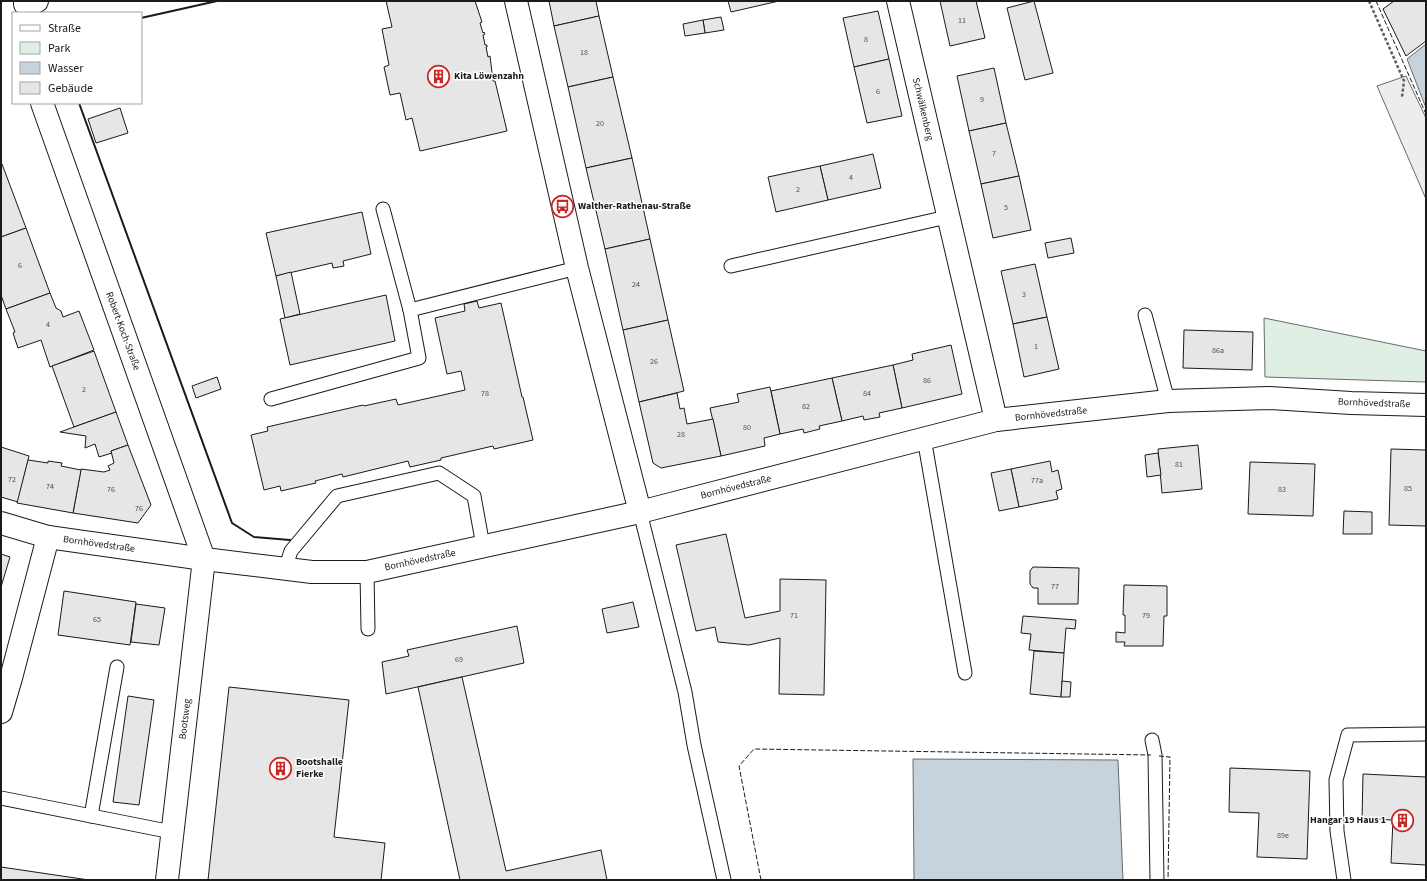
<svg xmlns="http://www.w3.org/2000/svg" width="1427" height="881" font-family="'Source Sans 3',sans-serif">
	<rect width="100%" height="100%" fill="#fff"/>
	<polygon fill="#e0efe3" stroke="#6a6a6a" points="1264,318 1426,351 1426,382 1265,377"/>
	<polygon fill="#ededed" stroke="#6a6a6a" points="1406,76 1426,118 1426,199 1377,86"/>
	<g fill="#c6d2dc" stroke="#6a6a6a">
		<polygon points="1426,44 1426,108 1407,59"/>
		<polygon points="913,759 1118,760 1123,880 914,880"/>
	</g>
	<g fill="#e6e6e6" stroke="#1a1a1a">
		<polygon points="386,1 475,1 482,22 480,23 483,33 484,32 485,34 483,35 485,45 487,45 487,47 486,47 488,57 490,56 493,81 495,81 507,131 420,151 412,118 406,120 400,93 390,95 384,67 389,65 382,29 392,27"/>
		<polygon points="549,1 596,1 599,16 554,26"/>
		<polygon points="728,1 779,1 731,12"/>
		<polygon points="940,1 976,1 985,38 950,46"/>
		<polygon points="1034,1 1053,73 1025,80 1007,8"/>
		<polygon points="1394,1 1426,1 1426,41 1406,56 1383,9"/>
		<polygon points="878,11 889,59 854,67 843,18"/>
		<polygon points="599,16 613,77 568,87 554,26"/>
		<polygon points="721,17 724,30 705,33 703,20"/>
		<polygon points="703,20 705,33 685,36 683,24"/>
		<polygon points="889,59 902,116 867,123 854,67"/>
		<polygon points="994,68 1006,123 969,131 957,76"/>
		<polygon points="613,77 632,158 586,168 568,87"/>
		<polygon points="120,108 128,133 96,143 88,119"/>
		<polygon points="1006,123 1019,176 981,184 969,131"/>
		<polygon points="873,154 881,188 828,200 820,166"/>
		<polygon points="632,158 650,239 605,249 586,168"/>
		<polygon points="1,164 2,164 26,228 1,237"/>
		<polygon points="820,166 828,200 776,212 768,177"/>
		<polygon points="1019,176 1031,230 993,238 981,184"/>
		<polygon points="362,212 371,254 343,261 344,266 333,268 332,263 276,276 266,233"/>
		<polygon points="26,228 50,293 6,309 1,295 1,237"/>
		<polygon points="1071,238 1074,253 1048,258 1045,243"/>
		<polygon points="650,239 668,320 623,330 605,249"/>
		<polygon points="1035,264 1047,317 1013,324 1001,271"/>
		<polygon points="291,272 300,314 285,318 276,276"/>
		<polygon points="50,293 56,308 61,311 63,317 79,311 94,350 50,367 41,340 18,348 13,333 15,332 6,309"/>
		<polygon points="386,295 395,341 290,365 280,319"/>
		<polygon points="477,301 479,308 501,303 522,397 523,397 533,440 494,449 493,446 441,458 441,460 410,467 408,461 343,477 342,474 315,481 316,483 281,491 280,486 264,490 251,435 268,431 267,427 363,405 364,406 396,399 398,405 465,390 461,371 447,374 435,318 465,311 464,304"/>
		<polygon points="1047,317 1059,369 1024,377 1013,324"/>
		<polygon points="668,320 684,391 639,402 623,330"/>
		<polygon points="1184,330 1253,332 1252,370 1183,368"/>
		<polygon points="951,345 962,394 902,408 893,365 913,360 912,354"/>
		<polygon points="94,351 116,412 74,427 52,366"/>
		<polygon points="893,365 902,408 879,413 880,417 864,420 863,416 842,421 832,378"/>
		<polygon points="217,377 221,389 196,398 192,386"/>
		<polygon points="832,378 842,421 819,426 820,429 804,433 803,429 780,434 771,391"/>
		<polygon points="770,387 780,434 764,438 765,446 721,456 710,408 739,402 737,394"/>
		<polygon points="677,393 680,409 684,408 687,424 713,419 721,456 661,468 653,463 639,402"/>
		<polygon points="116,412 128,445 111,451 112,453 99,457 95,444 85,448 86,436 60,432"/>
		<polygon points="128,445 151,505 138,523 73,513 81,469 104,472 110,470 108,466 114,463 111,451"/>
		<polygon points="1198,445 1202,489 1162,493 1158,449"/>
		<polygon points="1,447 29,456 18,502 1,497"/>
		<polygon points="1391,449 1426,450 1426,526 1389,525"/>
		<polygon points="1158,453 1161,475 1147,477 1145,455"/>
		<polygon points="28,460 48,463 48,461 62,463 61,466 81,470 73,513 17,503"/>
		<polygon points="1050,461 1052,472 1058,470 1062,489 1056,491 1058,499 1019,507 1011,469"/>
		<polygon points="1250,462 1315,464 1313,516 1248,514"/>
		<polygon points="1011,469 1019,507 999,511 991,473"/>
		<polygon points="1344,511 1372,512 1372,534 1343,534"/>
		<polygon points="726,534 745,618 780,611 780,579 826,580 824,695 779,694 780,638 749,645 718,642 715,627 696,631 676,545"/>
		<polygon points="1,554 10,557 1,587"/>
		<polygon points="1033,567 1079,568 1078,604 1038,604 1038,588 1033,588 1030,584 1030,571"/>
		<polygon points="1124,585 1167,586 1167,616 1164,616 1163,646 1124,646 1125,642 1116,642 1116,632 1125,633 1125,615 1123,615"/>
		<polygon points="64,591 136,602 130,645 58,635"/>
		<polygon points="633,602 639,627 607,633 602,609"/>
		<polygon points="136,604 165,608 159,645 131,642"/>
		<polygon points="1023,616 1076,620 1075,629 1066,628 1064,653 1029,650 1031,634 1021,633"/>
		<polygon points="517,626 524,663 386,694 382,662 409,656 407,650"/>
		<polygon points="1034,651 1064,653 1061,697 1030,694"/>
		<polygon points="462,677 506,871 601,850 607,880 460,880 418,687"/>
		<polygon points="1062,681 1071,682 1070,697 1061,697"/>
		<polygon points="229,687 349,700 334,837 385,843 381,880 208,880"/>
		<polygon points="128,696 154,700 139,805 113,802"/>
		<polygon points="1230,768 1310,771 1307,859 1257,857 1259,813 1229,812"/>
		<polygon points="1363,774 1426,777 1426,865 1391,863 1393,820 1362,819"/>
		<polygon points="1,867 89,880 1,880"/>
	</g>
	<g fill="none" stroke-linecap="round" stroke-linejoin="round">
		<defs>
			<g id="lane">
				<polyline points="731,266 947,217"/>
				<polyline points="410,310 577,268"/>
				<polyline points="1145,315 1168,401"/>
				<polyline points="271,399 419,358 410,310 383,209"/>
				<polyline points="924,438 965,673"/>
				<polyline points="640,512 685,692 694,745 724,880"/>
				<polyline points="285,569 291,551 337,496 439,473 474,496 483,546"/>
				<polyline points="367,572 368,629"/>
				<polyline points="1152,740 1155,755 1157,880"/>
				<polyline points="1,798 172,832"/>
				<polyline points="91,816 117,667"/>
				<polyline points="1344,880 1337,831 1336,780 1348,735 1426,734"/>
			</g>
			<g id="street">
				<polyline points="516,1 577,268 640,512"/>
				<polyline points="898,1 996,420"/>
				<polyline points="25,4 37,1"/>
				<polyline points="42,103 204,559 167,880"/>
				<polyline points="1,523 48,537 204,559 312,572 367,572 640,512 996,420 1168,401 1269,398 1351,403 1426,405"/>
				<polyline points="1,712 11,678 48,537"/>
			</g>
		</defs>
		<use href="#lane" stroke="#1a1a1a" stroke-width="15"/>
		<use href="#street" stroke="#1a1a1a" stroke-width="24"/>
		<polyline stroke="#5f5f5f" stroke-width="2.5" stroke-dasharray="3 2" stroke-linecap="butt" points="1369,1 1404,81 1402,97"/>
		<use href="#lane" stroke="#fff" stroke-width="13"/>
		<use href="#street" stroke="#fff" stroke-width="22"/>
		<g stroke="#1a1a1a" stroke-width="1" stroke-dasharray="5 2" stroke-linecap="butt">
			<polyline points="1376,1 1426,114"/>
			<polyline points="1159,756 1170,757 1168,880"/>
			<polyline points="761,880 739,766 754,749 1151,755"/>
		</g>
		<g stroke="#1a1a1a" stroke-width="2">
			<polyline points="141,18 217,1"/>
			<polyline points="79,103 232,523 254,537 290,540"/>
		</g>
	</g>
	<defs>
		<symbol id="building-ring" viewBox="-11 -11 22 22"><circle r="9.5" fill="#fff" stroke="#c62828" stroke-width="1.5"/><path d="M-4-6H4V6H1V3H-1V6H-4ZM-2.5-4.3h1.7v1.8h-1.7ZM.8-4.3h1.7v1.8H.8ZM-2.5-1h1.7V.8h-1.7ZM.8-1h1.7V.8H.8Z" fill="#c62828"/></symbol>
		<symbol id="bus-ring" viewBox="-11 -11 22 22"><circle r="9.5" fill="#fff" stroke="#c62828" stroke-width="1.5"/><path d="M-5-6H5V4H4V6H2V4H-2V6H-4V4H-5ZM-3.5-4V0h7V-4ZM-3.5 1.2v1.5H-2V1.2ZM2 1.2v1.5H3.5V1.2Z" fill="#c62828"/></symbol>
	</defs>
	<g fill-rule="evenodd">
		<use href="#building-ring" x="426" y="64" width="25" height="25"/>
		<use href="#bus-ring" x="550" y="194" width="25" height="25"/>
		<use href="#building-ring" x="268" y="756" width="25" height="25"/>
		<use href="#building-ring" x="1390" y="808" width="25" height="25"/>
	</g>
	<g text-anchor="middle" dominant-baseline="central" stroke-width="3" stroke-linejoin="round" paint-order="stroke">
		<g font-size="8" fill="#4d4d4d">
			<text x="962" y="20">11</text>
			<text x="866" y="39">8</text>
			<text x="584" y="52">18</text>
			<text x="878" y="91">6</text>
			<text x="982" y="99">9</text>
			<text x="600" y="123">20</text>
			<text x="994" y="153">7</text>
			<text x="851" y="177">4</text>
			<text x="798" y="189">2</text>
			<text x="1006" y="207">5</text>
			<text x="20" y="265">6</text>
			<text x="636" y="284">24</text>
			<text x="1024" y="294">3</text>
			<text x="48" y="324">4</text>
			<text x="1036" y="346">1</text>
			<text x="1218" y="350">86a</text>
			<text x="654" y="361">26</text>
			<text x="927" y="380">86</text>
			<text x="84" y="389">2</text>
			<text x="485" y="393">78</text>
			<text x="867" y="393">84</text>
			<text x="806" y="406">82</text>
			<text x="747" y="427">80</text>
			<text x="681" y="434">28</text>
			<text x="1179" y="464">81</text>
			<text x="12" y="479">72</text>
			<text x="1037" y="480">77a</text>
			<text x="50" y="486">74</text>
			<text x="1408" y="488">85</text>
			<text x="111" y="489">76</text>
			<text x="1282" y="489">83</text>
			<text x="139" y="508">76</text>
			<text x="1055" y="586">77</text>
			<text x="794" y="615">71</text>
			<text x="1146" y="615">79</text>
			<text x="97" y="619">65</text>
			<text x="459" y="659">69</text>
			<text x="1283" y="835">89e</text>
		</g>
		<g font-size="10" font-weight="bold" fill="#1a1a1a" stroke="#fff" text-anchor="start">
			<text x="454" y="76">Kita Löwenzahn</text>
			<text x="578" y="206">Walther-Rathenau-Straße</text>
			<text x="296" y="762">Bootshalle<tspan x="296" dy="12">Fierke</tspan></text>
			<text x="1386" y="820" text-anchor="end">Hangar 19 Haus 1</text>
		</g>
		<g font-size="10" fill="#1a1a1a" stroke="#fff">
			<text transform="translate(923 109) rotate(77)">Schwälkenberg</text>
			<text transform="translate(123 331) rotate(70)">Robert-Koch-Straße</text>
			<text transform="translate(1374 403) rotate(2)">Bornhövedstraße</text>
			<text transform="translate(1051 414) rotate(-6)">Bornhövedstraße</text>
			<text transform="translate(736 487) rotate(-14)">Bornhövedstraße</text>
			<text transform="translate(99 544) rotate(8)">Bornhövedstraße</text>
			<text transform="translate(420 560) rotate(-12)">Bornhövedstraße</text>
			<text transform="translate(185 719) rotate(-83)">Bootsweg</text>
		</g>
	</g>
	<rect width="1427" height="881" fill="none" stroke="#1a1a1a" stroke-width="4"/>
	<rect x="12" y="12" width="130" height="92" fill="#ffffff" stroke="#a3a3a3"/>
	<rect x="20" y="25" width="20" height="6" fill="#ffffff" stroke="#a3a3a3"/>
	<text x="48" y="32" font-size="12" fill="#1a1a1a">Straße</text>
	<rect x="20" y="42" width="20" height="12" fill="#e0efe3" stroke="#a3a3a3"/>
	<text x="48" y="52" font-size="12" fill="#1a1a1a">Park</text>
	<rect x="20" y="62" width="20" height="12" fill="#c6d2dc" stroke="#a3a3a3"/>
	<text x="48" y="72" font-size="12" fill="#1a1a1a">Wasser</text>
	<rect x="20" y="82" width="20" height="12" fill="#e6e6e6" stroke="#a3a3a3"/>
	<text x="48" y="92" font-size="12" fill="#1a1a1a">Gebäude</text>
</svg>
